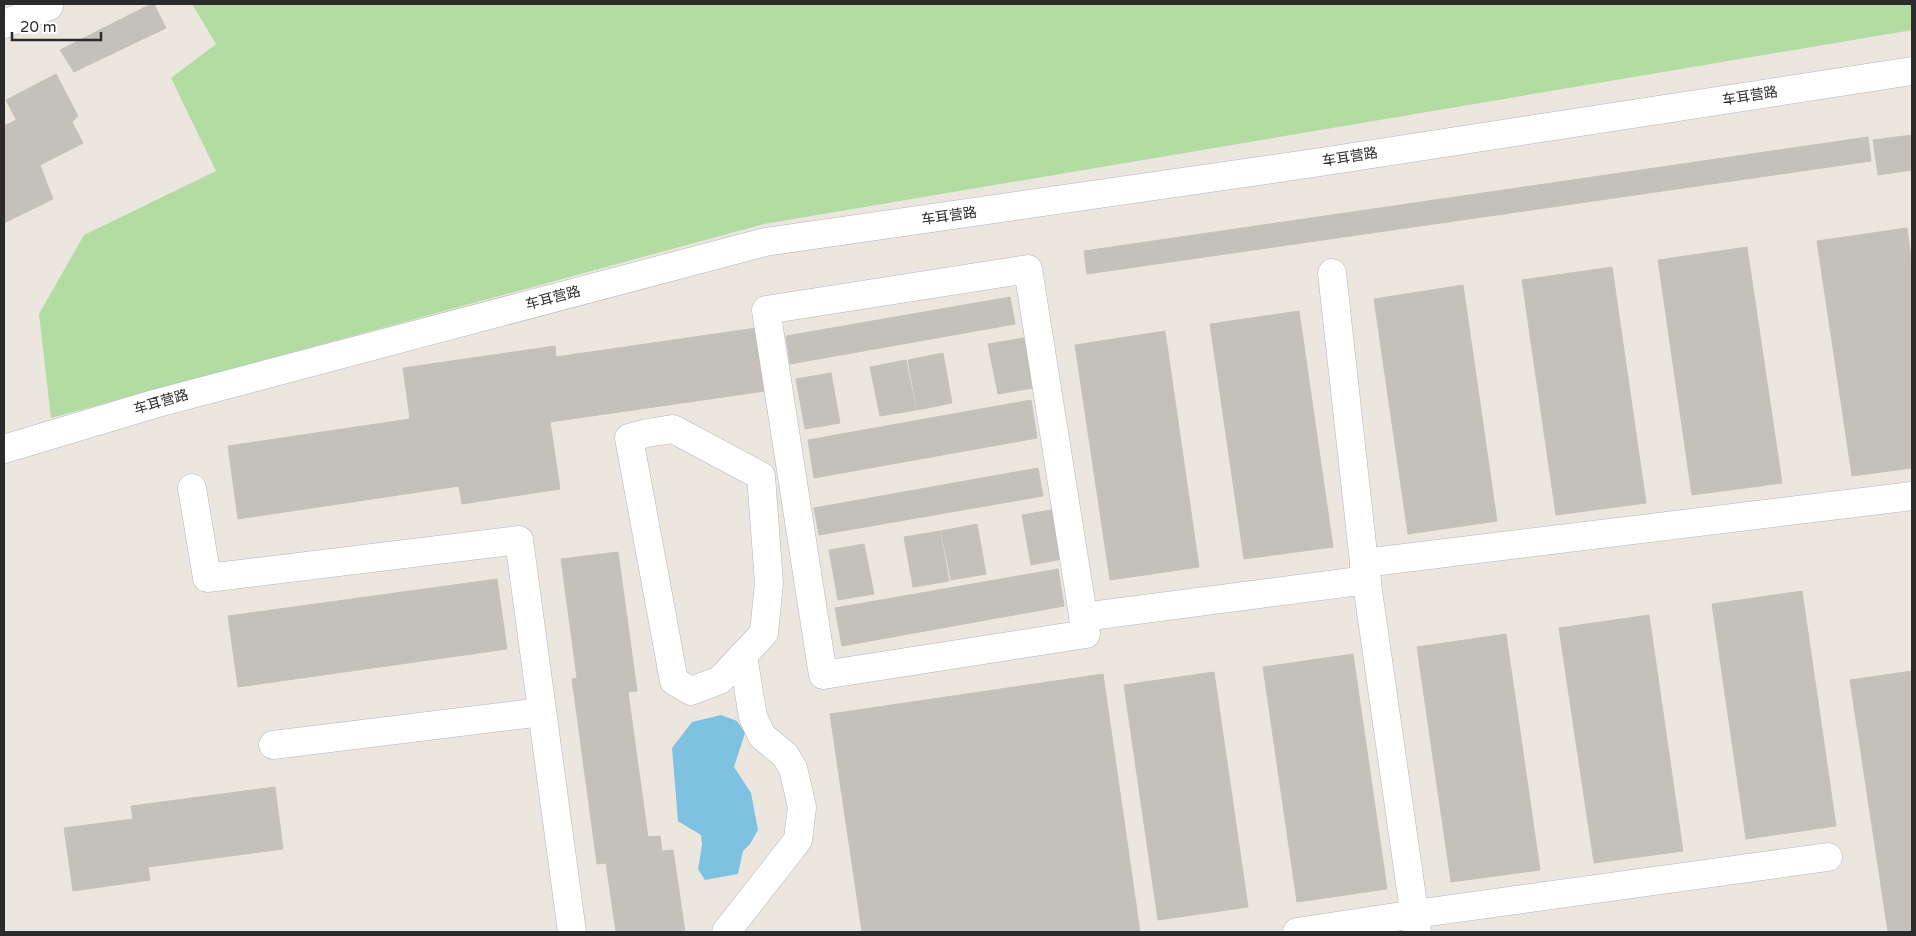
<svg xmlns="http://www.w3.org/2000/svg" width="1916" height="936" font-family="'Varela Round','Noto Sans SC',sans-serif">
	<rect width="100%" height="100%" fill="#ebe7df"/>
	<polygon fill="#b2dca2" points="192,4 1912,4 1912,30 764,224 51,418 39,314 84,235 216,171 171,78 216,44"/>
	<polygon fill="#7ec1e1" points="721,715 737,721 745,733 734,767 751,793 758,830 750,844 743,851 738,874 705,880 698,869 702,845 701,835 678,821 672,748 692,722"/>
	<g fill="#c4c1ba" stroke="#c7c2b9">
		<polygon points="151,4 154,4 166,28 74,72 60,50"/>
		<polygon points="56,74 78,116 72,122 83,143 40,165 6,100"/>
		<polygon points="16,120 40,165 53,199 4,223 4,126"/>
		<polygon points="1912,135 1912,170 1878,175 1873,140"/>
		<polygon points="1868,137 1871,161 1087,274 1084,251"/>
		<polygon points="1907,228 1912,266 1912,468 1852,476 1817,241"/>
		<polygon points="1747,247 1782,483 1692,495 1658,260"/>
		<polygon points="1612,267 1646,503 1556,515 1522,280"/>
		<polygon points="1463,285 1497,521 1408,534 1374,299"/>
		<polygon points="1010,297 1015,324 790,364 786,336"/>
		<polygon points="1299,311 1333,547 1244,559 1210,324"/>
		<polygon points="763,327 772,390 550,422 560,489 462,504 459,486 238,519 228,446 410,419 403,368 555,346 556,357"/>
		<polygon points="1165,331 1199,567 1110,580 1075,345"/>
		<polygon points="1024,338 1033,388 998,394 988,344"/>
		<polygon points="943,353 952,403 917,410 908,360"/>
		<polygon points="906,360 916,410 880,416 870,367"/>
		<polygon points="831,373 840,423 805,429 796,379"/>
		<polygon points="1031,400 1037,438 814,478 808,440"/>
		<polygon points="1038,468 1043,496 819,535 814,508"/>
		<polygon points="1057,509 1067,558 1031,565 1022,515"/>
		<polygon points="977,524 986,574 951,580 941,531"/>
		<polygon points="940,531 949,581 913,587 904,537"/>
		<polygon points="864,544 874,594 838,600 829,550"/>
		<polygon points="618,552 637,691 628,692 648,837 660,836 662,851 673,850 685,932 616,932 606,863 597,864 572,679 577,678 561,559"/>
		<polygon points="1058,569 1064,606 842,646 835,608"/>
		<polygon points="497,579 507,649 238,687 228,616"/>
		<polygon points="1802,591 1836,826 1746,839 1712,604"/>
		<polygon points="1649,615 1683,851 1594,863 1559,628"/>
		<polygon points="1506,634 1540,870 1451,882 1417,647"/>
		<polygon points="1353,654 1387,889 1297,902 1263,667"/>
		<polygon points="1912,671 1912,932 1888,932 1850,680"/>
		<polygon points="1214,672 1248,907 1158,920 1124,685"/>
		<polygon points="1103,674 1140,932 862,932 830,714"/>
		<polygon points="275,787 283,849 148,867 150,880 73,891 64,828 133,819 131,806"/>
	</g>
	<g fill="none" stroke-linecap="round" stroke-linejoin="round">
		<defs>
			<g id="minor">
				<polyline points="4,24 49,6 48,4"/>
				<polygon points="1028,269 1086,634 823,675 766,310"/>
				<polyline points="1332,273 1364,563 1417,932"/>
				<polygon points="673,429 761,476 769,583 764,633 720,680 691,691 674,681 629,438 647,433"/>
				<polyline points="4,449 154,404 765,242 1314,163 1912,71"/>
				<polyline points="192,488 207,578 519,540 572,932"/>
				<polyline points="1364,563 1912,496"/>
				<polyline points="1083,617 1367,580"/>
				<polyline points="273,745 542,712"/>
				<polyline points="726,932 798,840 802,807 793,768 785,755 762,736 753,717 743,656"/>
				<polyline points="1297,932 1415,914 1828,857"/>
			</g>
		</defs>
		<use href="#minor" stroke="#b2b4bd" stroke-width="29"/>
		<use href="#minor" stroke="#fff" stroke-width="28"/>
	</g>
	<g text-anchor="middle" dominant-baseline="central" stroke-width="4" stroke-linejoin="round" paint-order="stroke">
		<g font-size="14" fill="#2b2b2b" stroke="#fff">
			<text transform="translate(1750 96) rotate(-9)">车耳营路</text>
			<text transform="translate(1350 157) rotate(-9)">车耳营路</text>
			<text transform="translate(949 216) rotate(-8)">车耳营路</text>
			<text transform="translate(553 298) rotate(-15)">车耳营路</text>
			<text transform="translate(161 402) rotate(-16)">车耳营路</text>
		</g>
	</g>
	<rect width="1916" height="936" fill="none" stroke="#2b2b2b" stroke-width="10"/>
	<path d="M12 32v8h89v-8" fill="none" stroke="#2b2b2b" stroke-width="2.5"/>
	<text x="20" y="32" font-size="15" fill="#2b2b2b" stroke="#ffffff" stroke-width="4" paint-order="stroke">20 m</text>
</svg>
